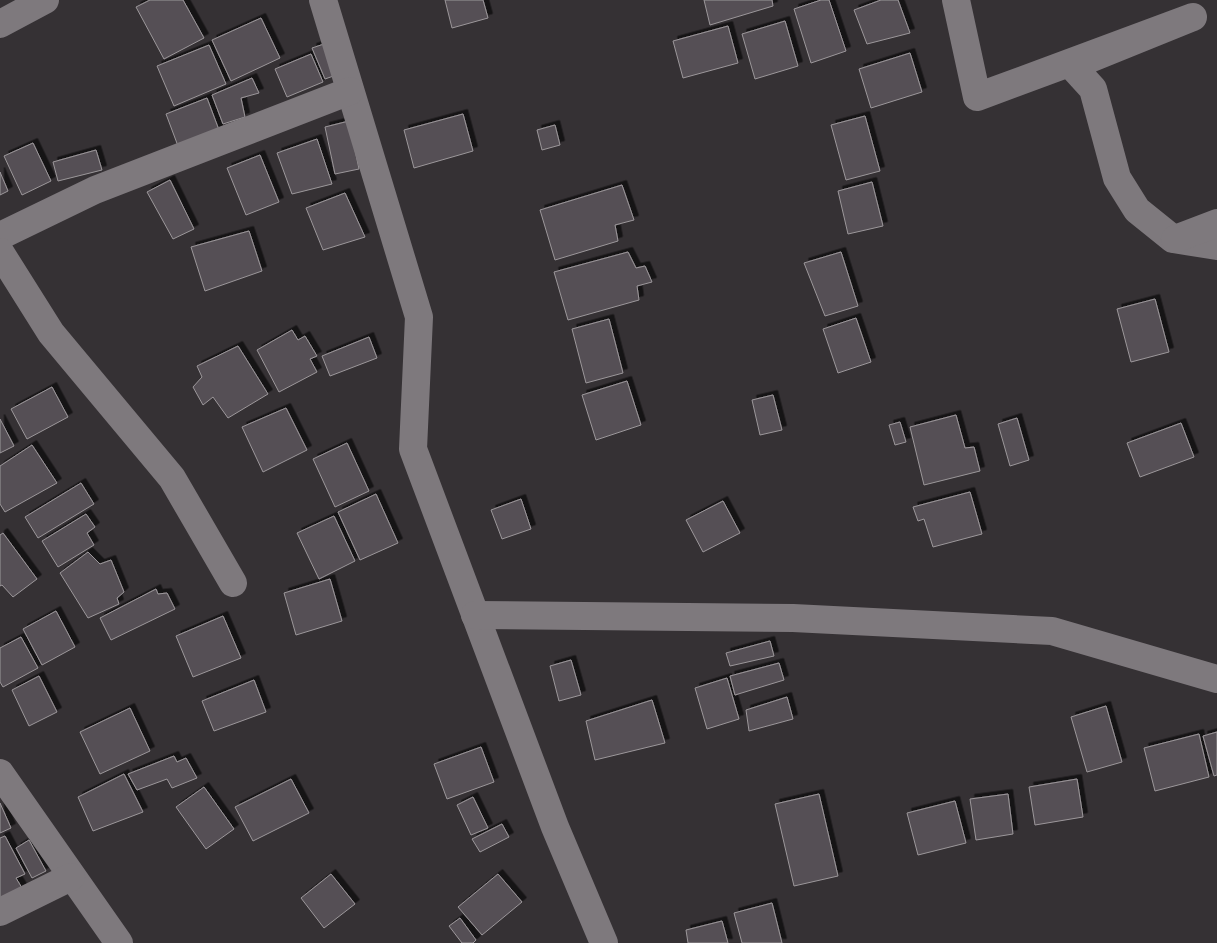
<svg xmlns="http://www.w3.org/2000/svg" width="1217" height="943" font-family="Arial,sans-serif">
	<defs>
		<filter id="shadow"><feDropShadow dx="4.5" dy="-4.5" stdDeviation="0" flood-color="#0009"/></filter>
	</defs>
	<rect width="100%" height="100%" fill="#353134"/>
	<g fill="#555054" stroke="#9c979b" filter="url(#shadow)">
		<polygon points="150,0 183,0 204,38 164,59 136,7"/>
		<polygon points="445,0 483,0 488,18 452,28"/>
		<polygon points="704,0 772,0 773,6 710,25"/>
		<polygon points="821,0 829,0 846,51 811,63 794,9"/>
		<polygon points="881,0 898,0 910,33 867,44 854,10"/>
		<polygon points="261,18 280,58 231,81 212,40"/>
		<polygon points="785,21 798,66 755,79 742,34"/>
		<polygon points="728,26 738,63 683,78 673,41"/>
		<polygon points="327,43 339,74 325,79 312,48"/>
		<polygon points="209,45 226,84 174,106 157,66"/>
		<polygon points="910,53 922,92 871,108 859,69"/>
		<polygon points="311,54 323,82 287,97 275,69"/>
		<polygon points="252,78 259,93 241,98 245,117 223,124 212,95"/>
		<polygon points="207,98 219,130 178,146 166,114"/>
		<polygon points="463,114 473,151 414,168 404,130"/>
		<polygon points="865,116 880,171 846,180 831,125"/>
		<polygon points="349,121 359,169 335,174 325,127"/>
		<polygon points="555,125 560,145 542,150 537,130"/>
		<polygon points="317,139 332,184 292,194 277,153"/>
		<polygon points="33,143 51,181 22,195 4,156"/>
		<polygon points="96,150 102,170 58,181 53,162"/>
		<polygon points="260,155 279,202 246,215 227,168"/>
		<polygon points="0,172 8,191 0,195"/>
		<polygon points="170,180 194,229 173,239 147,192"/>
		<polygon points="872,182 883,226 848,234 838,191"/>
		<polygon points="622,185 634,220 615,225 618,241 555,260 540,210"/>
		<polygon points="345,193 365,237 323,250 306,208"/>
		<polygon points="249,231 262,271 205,291 191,247"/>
		<polygon points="628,252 636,268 645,266 652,282 637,286 639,300 568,320 554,272"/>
		<polygon points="841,252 858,306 825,316 804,263"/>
		<polygon points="1155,299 1169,352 1131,362 1117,309"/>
		<polygon points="856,318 871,362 838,373 823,329"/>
		<polygon points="609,319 623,373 586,383 572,329"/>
		<polygon points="292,330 298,340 305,336 317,356 310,359 317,372 279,392 257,350"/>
		<polygon points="369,337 377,358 330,376 322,356"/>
		<polygon points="238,346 268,394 228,418 213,397 203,405 193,387 202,377 197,366"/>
		<polygon points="627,381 641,425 596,440 582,395"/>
		<polygon points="52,387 68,417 27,439 11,409"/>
		<polygon points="773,395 782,430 760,435 752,400"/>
		<polygon points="286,408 307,450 263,472 242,427"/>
		<polygon points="956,415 965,448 974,447 980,471 924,485 910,427"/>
		<polygon points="1017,418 1029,460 1010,466 998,424"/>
		<polygon points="0,419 14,446 0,453"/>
		<polygon points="900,422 906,442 895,445 889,425"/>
		<polygon points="1181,423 1194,457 1140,477 1127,443"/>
		<polygon points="347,443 369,491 335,507 313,459"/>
		<polygon points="32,445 57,483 5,512 0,504 0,466"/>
		<polygon points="81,483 94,504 38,538 25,517"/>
		<polygon points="970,492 982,534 933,547 924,519 918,521 913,507"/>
		<polygon points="376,494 398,543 360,560 338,512"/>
		<polygon points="521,499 531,529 502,539 491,510"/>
		<polygon points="723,501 740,533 703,552 686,520"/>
		<polygon points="86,514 95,527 87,533 94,545 58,567 42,541"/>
		<polygon points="334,516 355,561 319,579 297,533"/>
		<polygon points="3,533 37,579 13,597 2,585 0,586 0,535"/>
		<polygon points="88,552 100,564 111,560 124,592 117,598 119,604 88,618 60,573"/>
		<polygon points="330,579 342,621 296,635 284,593"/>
		<polygon points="156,589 158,594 167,593 175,609 111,640 100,618"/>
		<polygon points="56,611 75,647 42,665 23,629"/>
		<polygon points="223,616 241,658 193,677 176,636"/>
		<polygon points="21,637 38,668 3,687 0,682 0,648"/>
		<polygon points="770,641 774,656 730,666 726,653"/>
		<polygon points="571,660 581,695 559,701 550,666"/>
		<polygon points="779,663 784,680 735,695 730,676"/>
		<polygon points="39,676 57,712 29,726 12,690"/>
		<polygon points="727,678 739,719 707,729 695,688"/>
		<polygon points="254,680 266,712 214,731 202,701"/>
		<polygon points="787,697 793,719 749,731 746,710"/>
		<polygon points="652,700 665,743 595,760 586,721"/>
		<polygon points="1106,706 1122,762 1087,772 1071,717"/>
		<polygon points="130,708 150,751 100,774 80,732"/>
		<polygon points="1217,732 1217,775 1214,776 1203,736"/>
		<polygon points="1199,734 1209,777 1155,791 1144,748"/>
		<polygon points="481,747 494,782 447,799 434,764"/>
		<polygon points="174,756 177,762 186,758 197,778 172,788 167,779 137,790 128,774"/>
		<polygon points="124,774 143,812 93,831 78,797"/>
		<polygon points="291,779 309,813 253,841 235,807"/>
		<polygon points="1077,779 1083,817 1035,825 1029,787"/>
		<polygon points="204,787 234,829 206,849 176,807"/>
		<polygon points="819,794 838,876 794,886 775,804"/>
		<polygon points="1008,794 1013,834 976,840 970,799"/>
		<polygon points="473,797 488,828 471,835 457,805"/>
		<polygon points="955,801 966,843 918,855 907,813"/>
		<polygon points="0,803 11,828 0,833"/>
		<polygon points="502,824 509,837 480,852 472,839"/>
		<polygon points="5,836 25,874 16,878 22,888 0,899 0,838"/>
		<polygon points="29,840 46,871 32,878 16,848"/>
		<polygon points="331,874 355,904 324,928 301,898"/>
		<polygon points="498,874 522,902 482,935 458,907"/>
		<polygon points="772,903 782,943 742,943 734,913"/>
		<polygon points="460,918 476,940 473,943 462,943 449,926"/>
		<polygon points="722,921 728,943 688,943 686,930"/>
	</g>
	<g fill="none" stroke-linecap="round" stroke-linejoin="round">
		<g stroke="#7e797d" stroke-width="28">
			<polyline points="323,0 419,317 413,449 555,827 604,943"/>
			<polyline points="956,0 977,97 1193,17 1072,66 1093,89 1117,178 1137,210 1173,239 1217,246"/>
			<polyline points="0,24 45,0"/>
			<polyline points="0,236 95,190 350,91"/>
			<polyline points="1175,239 1217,223"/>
			<polyline points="0,252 51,333 172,478 233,583"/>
			<polyline points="475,615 793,618 1052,631 1217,679"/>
			<polyline points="0,773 119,943"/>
			<polyline points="0,912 71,877"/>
		</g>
	</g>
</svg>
